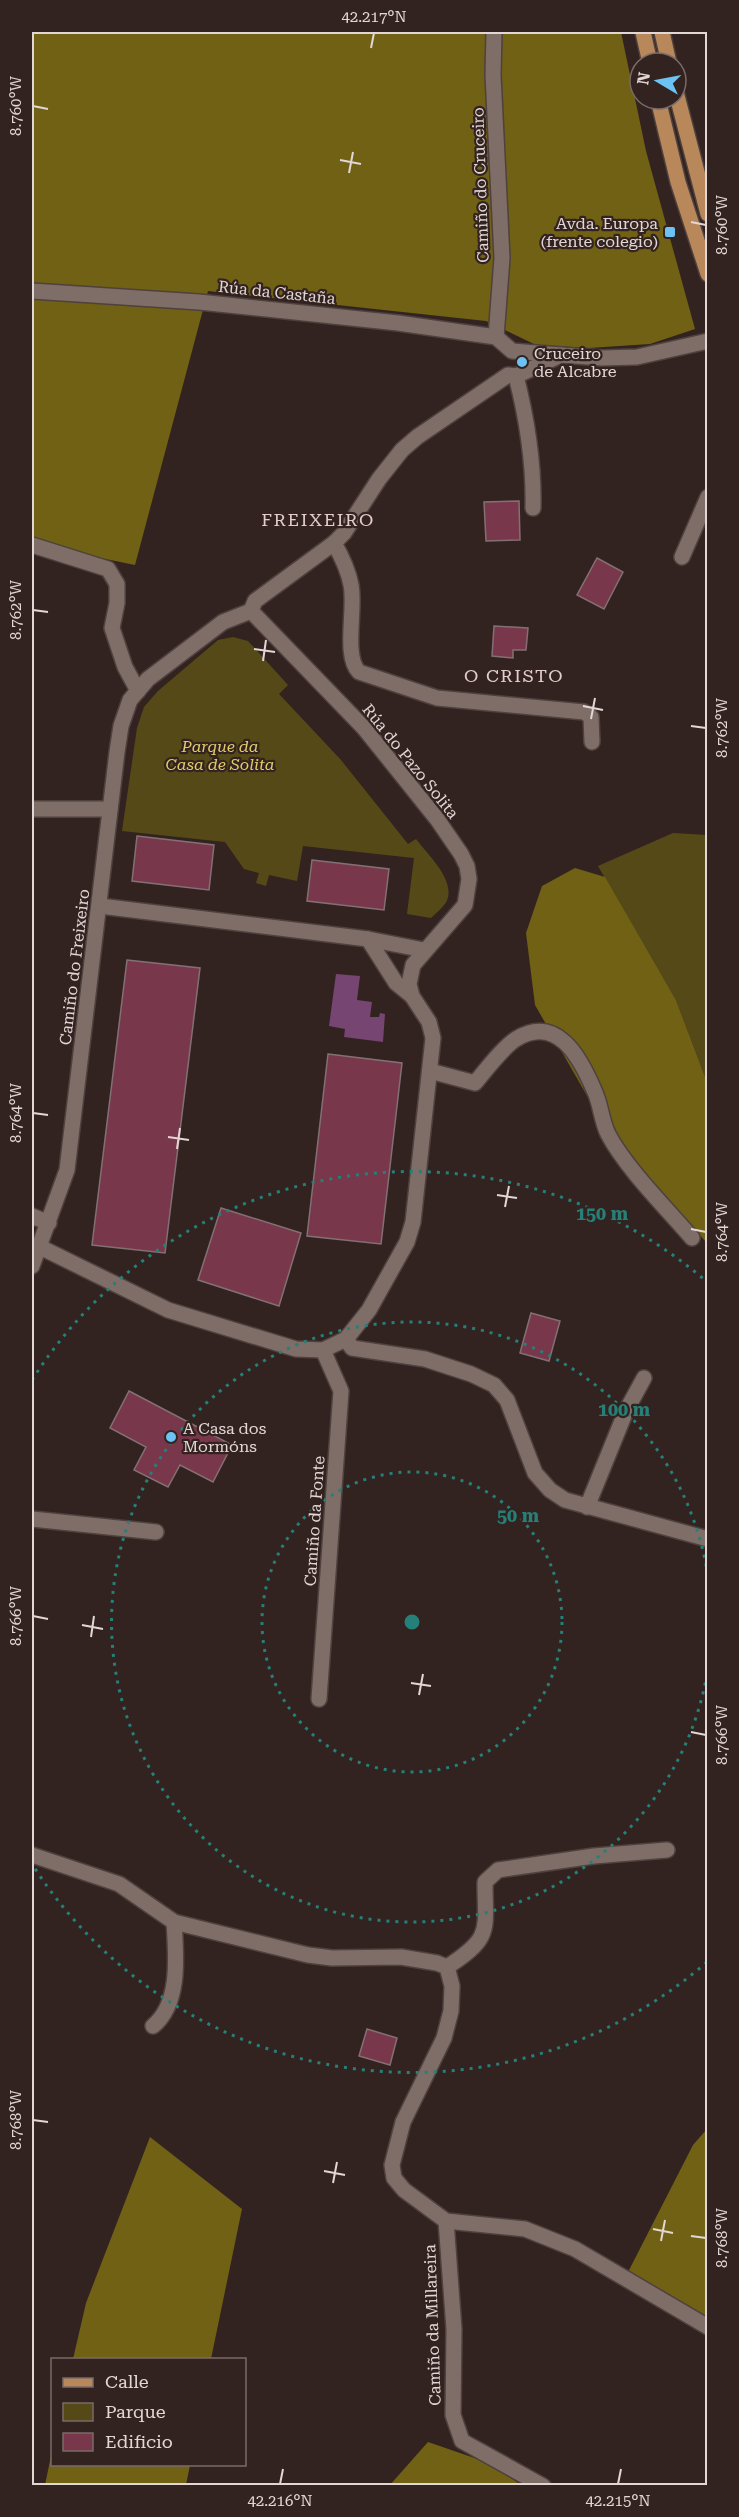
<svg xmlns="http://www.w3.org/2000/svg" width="739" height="2517" viewBox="0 0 739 2517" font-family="'Roboto Serif',serif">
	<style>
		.green { fill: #554a17 }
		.forest { fill: #706115 }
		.water { fill: #764572 }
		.building { fill: #78374b; stroke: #837074; stroke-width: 1.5 }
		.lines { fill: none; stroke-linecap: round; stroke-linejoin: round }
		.minor-casing { stroke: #4e413e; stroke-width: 18 }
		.primary-casing { stroke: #4e413e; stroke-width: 18 }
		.minor { stroke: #7f6d68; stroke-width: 15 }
		.primary { stroke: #b8875a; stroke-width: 15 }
		.ticks { fill: none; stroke: #e2d7d5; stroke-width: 2 }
		.ring { fill: none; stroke: #248078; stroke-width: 3; stroke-dasharray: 3 6 }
		.poi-dot { fill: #6cc3f3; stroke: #332320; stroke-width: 2 }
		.labels { text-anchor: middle; stroke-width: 4.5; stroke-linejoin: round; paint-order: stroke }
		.street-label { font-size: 16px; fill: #e2d7d5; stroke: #332320 }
		.poi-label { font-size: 16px; fill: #e2d7d5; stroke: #332320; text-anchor: start }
		.park-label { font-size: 16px; font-style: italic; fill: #e2cb68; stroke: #332320 }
		.neighbourhood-label { font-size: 18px; letter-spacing: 1.5px; fill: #e2cdc8; stroke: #332320 }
		.centre { fill: #248078; stroke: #332320; stroke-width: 3 }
		.ring-label { font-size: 18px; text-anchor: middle; font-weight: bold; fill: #248078; stroke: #332320; stroke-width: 4.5; stroke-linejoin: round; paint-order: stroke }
		.neatline { fill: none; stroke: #e2d7d5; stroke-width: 2 }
		.ticks-label { font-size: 15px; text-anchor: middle; fill: #e2d7d5 }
	</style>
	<rect width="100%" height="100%" fill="#332320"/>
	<!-- green -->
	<g class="green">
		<path d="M233,637L248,641L288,685L279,694L341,760L408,844L416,839C428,855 459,883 445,904C441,909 435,914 431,918L407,914L414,858L303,846L297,881L269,875L266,886L256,883L259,873L244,869L225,842L122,831L137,728L144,707L158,691L218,640Z"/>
		<path d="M673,833L707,835V1082L676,1000L598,866Z"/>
	</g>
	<!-- forest -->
	<g class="forest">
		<path d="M32,32H621L646,151L695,329L650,344L589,348L536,345L486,321L208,291L135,565L32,544Z"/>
		<path d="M575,868L605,877L676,1000L707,1082V1243L613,1141L535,1005L526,933L542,886Z"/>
		<path d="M707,2129V2325L625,2278L693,2145Z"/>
		<path d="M150,2137L242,2209L211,2359H73L86,2303Z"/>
		<path d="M428,2442L489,2463L521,2485L389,2486Z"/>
		<path d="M52,2451V2464L190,2465L186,2485H45Z"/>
	</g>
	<!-- water -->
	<path class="water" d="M336,974L360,976L357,1000L372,1002L370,1017H379L380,1013L385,1014L383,1042L344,1037L345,1029L329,1026Z"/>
	<!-- building -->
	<g class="building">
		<path d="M519,501L520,540L486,541L484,502Z"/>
		<path d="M597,558L623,572L604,609L577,595Z"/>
		<path d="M494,626L528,628L526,650H513V658L492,656Z"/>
		<path d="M137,836L214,845L209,890L132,881Z"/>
		<path d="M312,860L389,869L384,910L307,901Z"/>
		<path d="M127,960L200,968L165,1253L92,1245Z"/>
		<path d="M328,1054L402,1063L381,1244L307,1236Z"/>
		<path d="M221,1208L301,1233L279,1306L198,1280Z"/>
		<path d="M531,1313L560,1321L549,1361L520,1353Z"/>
		<path d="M129,1391L232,1445L213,1482L180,1465L168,1487L134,1470L146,1447L110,1428Z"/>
		<path d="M367,2029L397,2038L390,2065L359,2056Z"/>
	</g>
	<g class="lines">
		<defs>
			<g id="minor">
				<path d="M494,32L493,75L502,258L496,337"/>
				<path d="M32,291L199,302L398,323L496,337L512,351L561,355L602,358L637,357L708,341"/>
				<path d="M516,376C527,419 534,463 533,508"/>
				<path d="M334,543C342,557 348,569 351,585C356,608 343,656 359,672L437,698L584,712L591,717L592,742"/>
				<path d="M32,545L108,569L117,584V603L112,628L125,667L138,691"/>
				<path d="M682,557L708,497"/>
				<path d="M32,809H110"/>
				<path d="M100,906L368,939L424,950"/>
				<path d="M368,939L396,983L412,996"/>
				<path d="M430,1071L475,1083C486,1070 502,1048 516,1039C557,1014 580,1057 594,1090C601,1104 601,1120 608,1134C625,1167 667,1209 692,1238"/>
				<path d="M32,1216L49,1223"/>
				<path d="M40,1247L168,1310L296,1349L323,1350L346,1339L369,1310L407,1242L413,1222L433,1038L429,1022L412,996L409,984L413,965L465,905L469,879L467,866L461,854L437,819L364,728L251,611"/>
				<path d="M32,1266L67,1170L117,752L121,726L130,700L148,679L223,622L251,611L255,601L334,543L344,533L379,479L402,450L417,437L508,375L516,376L561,355"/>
				<path d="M346,1339L352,1348L425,1359L471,1374L494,1385L507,1400L535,1473L550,1490L565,1500L708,1539"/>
				<path d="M587,1507L626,1411L644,1378"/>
				<path d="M32,1519L156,1532"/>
				<path d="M319,1699L341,1391L323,1350"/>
				<path d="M32,1855L119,1884L174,1922L308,1955L332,1958L401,1957L437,1963L447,1967L452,1986L451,2011L444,2038L403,2122L392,2165L394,2178L404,2190L446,2221L525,2229L575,2249L708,2327"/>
				<path d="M447,1967C493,1937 485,1931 485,1882L498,1870L594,1856L667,1850"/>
				<path d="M153,2026C181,2003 176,1955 174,1922"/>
				<path d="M446,2221L454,2329L453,2415L462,2441L543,2486"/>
			</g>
			<g id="primary">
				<path d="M643,32L650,63"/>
				<path d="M662,32L669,63"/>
				<path d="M676,92L708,214"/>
				<path d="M658,99L678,182L708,274"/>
			</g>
		</defs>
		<!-- minor casing -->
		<use href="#minor" class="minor-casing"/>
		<!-- primary casing -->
		<use href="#primary" class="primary-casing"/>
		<!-- minor -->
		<use href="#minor" class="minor"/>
		<!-- primary -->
		<use href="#primary" class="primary"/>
	</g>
	<!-- ticks -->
	<path class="ticks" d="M371,48L374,33M33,106L48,109M340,160L361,164M349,173L353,152M691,222L706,225M33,610L48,612M254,649L275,652M263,661L266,640M583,706L603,710M591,719L595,698M691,726L706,728M33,1113L48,1115M168,1137L189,1140M177,1149L180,1128M497,1195L517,1198M505,1207L509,1186M691,1229L706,1232M33,1616L48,1619M82,1625L103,1629M91,1637L94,1616M411,1683L431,1686M419,1695L423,1674M691,1732L706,1735M33,2120L48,2122M324,2171L345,2175M333,2183L337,2162M653,2229L673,2233M691,2236L706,2238M661,2241L665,2220M280,2484L283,2469M618,2484L621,2469"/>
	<!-- distance rings -->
	<g class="ring">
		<circle cx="412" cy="1622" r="150"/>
		<path d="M707 1674A300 300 0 1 1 707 1570"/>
		<path d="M707 1962A450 450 0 0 1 32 1864M32 1380A450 450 0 0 1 707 1282"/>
	</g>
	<!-- markers -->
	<g class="poi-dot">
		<rect x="664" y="226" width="12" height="12" rx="3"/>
		<circle cx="522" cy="362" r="6"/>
		<circle cx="171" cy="1437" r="6"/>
	</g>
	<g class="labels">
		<!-- street labels -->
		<g class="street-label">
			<text transform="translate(480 185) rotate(-92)" y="6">Camiño do Cruceiro</text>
			<text transform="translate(277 292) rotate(6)" y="6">Rúa da Castaña</text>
			<text transform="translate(411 761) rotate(51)" y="6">Rúa do Pazo Solita</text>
			<text transform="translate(74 967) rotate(-83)" y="6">Camiño do Freixeiro</text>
			<text transform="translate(314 1521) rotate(-86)" y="6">Camiño da Fonte</text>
			<text transform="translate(432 2325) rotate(-92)" y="6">Camiño da Millareira</text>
		</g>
		<!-- poi labels -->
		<g class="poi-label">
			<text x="658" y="229" text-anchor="end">Avda. Europa<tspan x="658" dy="18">(frente colegio)</tspan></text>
			<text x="534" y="359">Cruceiro<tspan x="534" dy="18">de Alcabre</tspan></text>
			<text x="183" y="1434">A Casa dos<tspan x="183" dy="18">Mormóns</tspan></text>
		</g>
		<!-- park labels -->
		<g class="park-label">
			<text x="220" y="752">Parque da<tspan x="220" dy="18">Casa de Solita</tspan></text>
		</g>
		<!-- neighbourhood labels -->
		<g class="neighbourhood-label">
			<text x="318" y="526">FREIXEIRO</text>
			<text x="514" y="682">O CRISTO</text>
		</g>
	</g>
	<circle cx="412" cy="1622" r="9" class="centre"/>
	<g class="ring-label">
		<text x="602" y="1220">150 m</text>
		<text x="624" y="1416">100 m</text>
		<text x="518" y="1522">50 m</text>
	</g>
	<!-- border -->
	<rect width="739" height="2517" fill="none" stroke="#332320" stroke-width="66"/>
	<!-- legend -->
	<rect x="51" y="2358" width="195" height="108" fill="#332320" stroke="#796b68" stroke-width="1.5"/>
	<rect x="63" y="2378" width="30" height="9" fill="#b8875a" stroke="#796b68" stroke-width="1.5"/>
	<text x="105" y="2388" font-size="18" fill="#e2d7d5">Calle</text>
	<rect x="63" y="2403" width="30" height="18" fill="#554a17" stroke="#796b68" stroke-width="1.5"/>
	<text x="105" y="2418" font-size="18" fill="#e2d7d5">Parque</text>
	<rect x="63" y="2433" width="30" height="18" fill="#78374b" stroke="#796b68" stroke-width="1.5"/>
	<text x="105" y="2448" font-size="18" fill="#e2d7d5">Edificio</text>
	<!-- north arrow -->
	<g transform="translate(658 81) rotate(280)"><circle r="28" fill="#332320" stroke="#796b68" stroke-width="1.5"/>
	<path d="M0-4.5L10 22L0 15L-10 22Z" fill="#6cc3f3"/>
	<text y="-9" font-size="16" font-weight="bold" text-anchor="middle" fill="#e2d7d5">N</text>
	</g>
	<rect x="33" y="33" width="673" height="2451" class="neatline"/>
	<g class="ticks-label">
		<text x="374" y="22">42.217°N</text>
		<text transform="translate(16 106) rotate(-90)" y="5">8.760°W</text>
		<text transform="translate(722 225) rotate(-90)" y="5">8.760°W</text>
		<text transform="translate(16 610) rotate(-90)" y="5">8.762°W</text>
		<text transform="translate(722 728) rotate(-90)" y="5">8.762°W</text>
		<text transform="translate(16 1113) rotate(-90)" y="5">8.764°W</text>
		<text transform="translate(722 1232) rotate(-90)" y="5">8.764°W</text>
		<text transform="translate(16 1616) rotate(-90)" y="5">8.766°W</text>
		<text transform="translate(722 1735) rotate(-90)" y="5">8.766°W</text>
		<text transform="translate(16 2120) rotate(-90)" y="5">8.768°W</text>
		<text transform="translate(722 2238) rotate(-90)" y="5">8.768°W</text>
		<text x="280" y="2506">42.216°N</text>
		<text x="618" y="2506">42.215°N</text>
	</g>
</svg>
